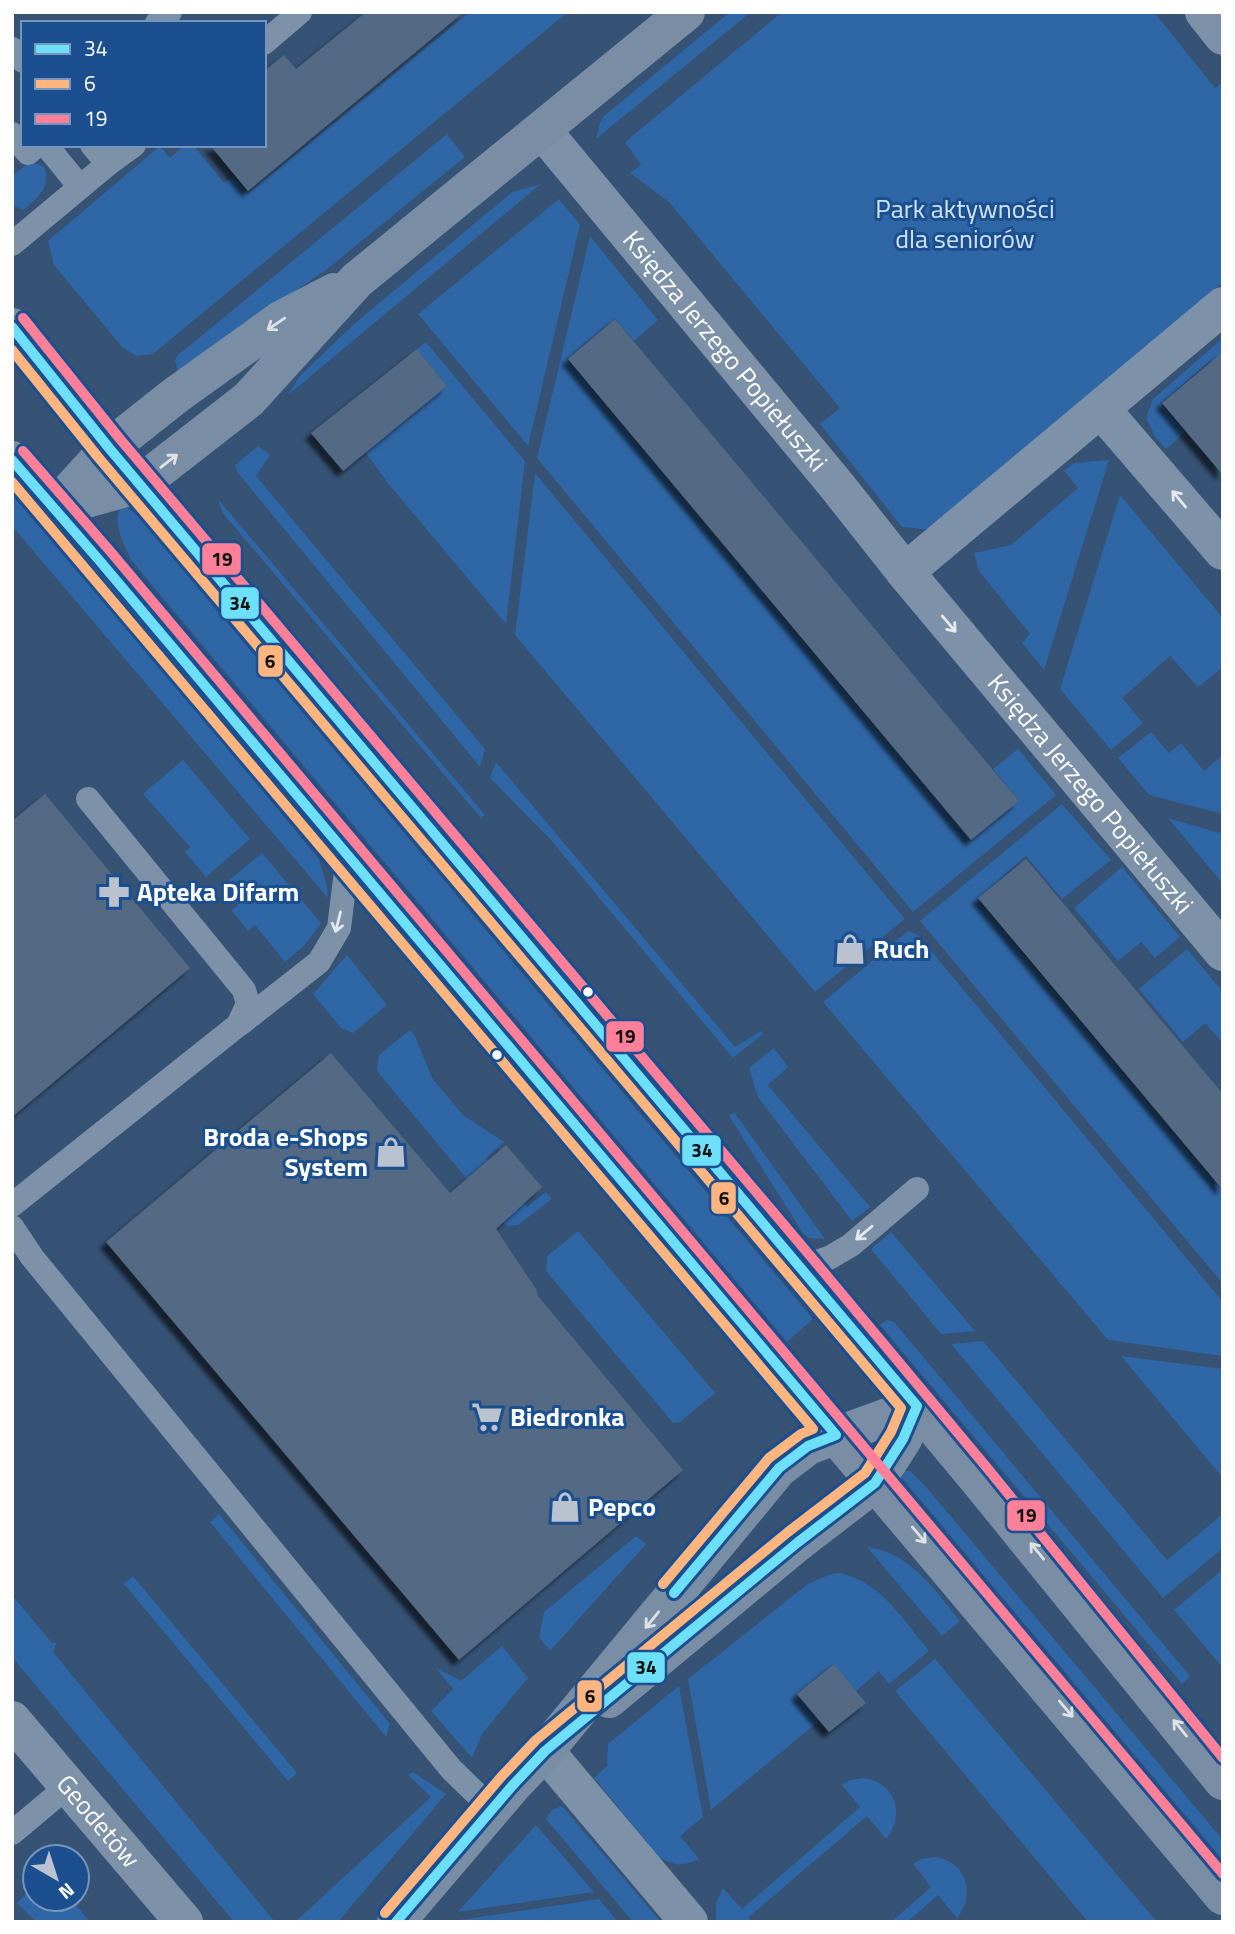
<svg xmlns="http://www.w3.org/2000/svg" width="1235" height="1934" viewBox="0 0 1235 1934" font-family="'Titillium Web',sans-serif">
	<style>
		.green { fill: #2f66a5 }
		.building { fill: #526984; filter: url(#shadow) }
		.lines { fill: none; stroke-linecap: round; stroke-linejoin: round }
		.lane { stroke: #7d92a8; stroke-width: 24 }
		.street { stroke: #7d92a8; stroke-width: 38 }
		.secondary { stroke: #798da4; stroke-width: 38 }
		.bus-1-casing { stroke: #1b4f8f; stroke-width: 16 }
		.bus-2-casing { stroke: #1b4f8f; stroke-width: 16 }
		.bus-3-casing { stroke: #1b4f8f; stroke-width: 16 }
		.bus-1 { stroke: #6ddff8; stroke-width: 10 }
		.bus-2 { stroke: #ffb580; stroke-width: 10 }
		.bus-3 { stroke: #ff8098; stroke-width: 10 }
		.oneway { stroke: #dee2e8 }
		.oneway2 { stroke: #e5e9ee }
		.bus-dot { fill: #fff; stroke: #1b4f8f; stroke-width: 2.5 }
		.labels { text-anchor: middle; stroke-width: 6; stroke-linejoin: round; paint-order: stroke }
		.park-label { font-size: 26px; fill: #cfe3fa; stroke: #1b4f8f }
		.street-label { font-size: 26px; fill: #fff; stroke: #1b4f8f }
		.poi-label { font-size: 26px; font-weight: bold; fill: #fff; stroke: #1b4f8f; text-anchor: start }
		.line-badge { stroke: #1b4f8f; stroke-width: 2.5 }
		.pale-badge-label { font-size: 19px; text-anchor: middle; font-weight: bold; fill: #111 }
	</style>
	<defs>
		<filter id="shadow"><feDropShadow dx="-6" dy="6" stdDeviation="2" flood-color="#0009"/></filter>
	</defs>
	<rect width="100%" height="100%" fill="#365274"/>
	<!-- green -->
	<g class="green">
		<path d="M470,12H568L153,354L136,356L122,347L54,265L48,241L160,146L170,158L185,145H193L224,183L233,177L248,194Z"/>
		<path d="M730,12H751L596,139L600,123L604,116Z"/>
		<path d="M782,12H1154L1215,88L1223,83V282L931,530L902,527L820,424L840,408L669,202L630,173L641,165L625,142Z"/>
		<path d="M447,134L465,157L326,270L178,372L175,360L178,355Z"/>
		<path d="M31,161L44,167C52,186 37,199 23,210L12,205V176Z"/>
		<path d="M541,184L288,395L299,377L354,324L512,192Z"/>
		<path d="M559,199L580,225L528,446L418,314Z"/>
		<path d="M590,236L658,320L634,341L615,318L567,359L971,841L1019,801L993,769L1018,749L1056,795L913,912L537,458Z"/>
		<path d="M1223,338V376L1210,361L1161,403L1185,432L1166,449L1156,438L1146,418L1153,399Z"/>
		<path d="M426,342L525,461L506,624L391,487L363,449L390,426L394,430L447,386L417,349Z"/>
		<path d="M258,446L270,455L256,476L485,749L480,767L238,473L235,465Z"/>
		<path d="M1109,460L1044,670L1022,643L1030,634L979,571L974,553L1011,545L1078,488L1064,470L1075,463Z"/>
		<path d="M535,473L905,919L815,992L515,635Z"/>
		<path d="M12,495L156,662L319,859L327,887L328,898L12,526Z"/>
		<path d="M1120,495L1223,618V667L1198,687L1170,656L1122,698L1143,723L1111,750L1060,689Z"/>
		<path d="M218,499L485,815L481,818L222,512Z"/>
		<path d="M126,507L135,513L813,1319L787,1342L132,561C124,548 114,525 119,510Z"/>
		<path d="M1151,732L1169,753L1181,743L1204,771L1223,755V814L1149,795L1118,758Z"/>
		<path d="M183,760L250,839L206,877L185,852L190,847L143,794Z"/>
		<path d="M496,762L735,1047L761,1031L763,1034L733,1058L550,839L490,778Z"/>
		<path d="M1062,804L1111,860L1062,899L1026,856L977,899L1223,1192V1284L920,921Z"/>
		<path d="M1168,818L1223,834V884Z"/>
		<path d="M262,853L321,923L305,945L285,962L255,925L248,931L231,910L238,905L223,885Z"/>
		<path d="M1122,867L1180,937L1155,958L1141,942L1118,961L1074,908Z"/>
		<path d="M908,931L918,935L1223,1302V1356L1108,1340L823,1002Z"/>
		<path d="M1187,949L1223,992V1037L1220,1040L1205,1023L1183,1042L1139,989Z"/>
		<path d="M347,955L387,1005L353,1033L341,1028L313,994Z"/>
		<path d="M410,1030L415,1036L432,1078L463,1115L504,1142L486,1158L527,1207L546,1192L552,1199L518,1225L507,1226L501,1220L380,1075L377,1070L379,1055Z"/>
		<path d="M774,1048L788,1067L768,1085L870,1207L852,1221L758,1097L749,1068Z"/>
		<path d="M734,1112L825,1239L809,1238L803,1233L729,1116Z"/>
		<path d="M578,1231L715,1393L680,1422L673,1423L546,1271L547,1256Z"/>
		<path d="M891,1232L975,1331L941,1334L871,1249Z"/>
		<path d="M887,1320L894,1322L1190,1676L1182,1684L880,1325Z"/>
		<path d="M983,1341L1167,1560L1223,1514V1548L1163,1598L951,1344Z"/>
		<path d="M1121,1356L1223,1369V1478Z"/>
		<path d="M905,1471H910L927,1488L1223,1840V1860L902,1478Z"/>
		<path d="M219,1514L390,1724L386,1737L210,1522Z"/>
		<path d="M636,1536L646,1544L550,1651L539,1637L544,1612Z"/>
		<path d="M867,1547C911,1553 934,1589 960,1621L942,1636Z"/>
		<path d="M1223,1569V1668L1174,1610Z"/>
		<path d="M839,1573C881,1581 903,1620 929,1651L889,1684L879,1671L856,1691L833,1664L797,1694L819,1721L711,1810L688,1679L809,1583L831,1574Z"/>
		<path d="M133,1576L297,1773L288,1781L124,1584Z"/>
		<path d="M12,1595L52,1643L57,1642L53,1652L275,1922H234L12,1657Z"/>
		<path d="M502,1646L528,1678L482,1734L472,1758L431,1711L453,1689L436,1668L461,1681Z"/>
		<path d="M935,1659L1157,1922H1088L895,1691Z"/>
		<path d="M679,1686L703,1817L680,1836L699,1859C682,1867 674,1866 659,1857L594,1778L607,1766L608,1744Z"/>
		<path d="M413,1772L446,1794L338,1922H295L431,1797L408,1775Z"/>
		<path d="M864,1778C896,1783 906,1815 886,1839L867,1816L749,1917L752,1922H716V1903L723,1888L742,1909L860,1807L842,1785L850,1780Z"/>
		<path d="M562,1806L661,1922H633L546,1819L552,1810Z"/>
		<path d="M536,1825L594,1892L458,1912Z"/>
		<path d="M935,1857C967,1861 976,1895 957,1918L938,1895L907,1922H891L931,1887L913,1864L921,1859Z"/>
		<path d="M35,1885V1899H71L90,1922H36L17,1903Z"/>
		<path d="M599,1899L618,1922H452L453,1921Z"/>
	</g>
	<!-- building -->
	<g class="building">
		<path d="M366,12H464L248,191L210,145H264V71L284,55L296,69Z"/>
		<path d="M615,319L1019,801L971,840L568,359Z"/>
		<path d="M417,349L447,386L343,471L311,433Z"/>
		<path d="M1223,352V475L1162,403Z"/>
		<path d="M45,794L190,968L12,1117V821Z"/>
		<path d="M1026,859L1223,1094V1190L978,898Z"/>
		<path d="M331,1053L450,1193L506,1145L542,1187L496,1229L536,1289L538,1296L683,1470L459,1660L106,1242Z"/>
		<path d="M834,1664L866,1703L829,1732L797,1694Z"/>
	</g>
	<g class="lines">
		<!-- lane -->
		<g class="lane">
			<path d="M157,23L170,12"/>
			<path d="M264,43L300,12"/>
			<path d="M12,49L23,61"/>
			<path d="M12,134L28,153L37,145"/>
			<path d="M46,145L80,187"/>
			<path d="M92,145L108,164"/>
			<path d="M12,244L108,164L134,145"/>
			<path d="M240,1024L319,962L339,928L348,855"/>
			<path d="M12,1205L238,1025L248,1004L244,990L88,799"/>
			<path d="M12,1227L32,1257L451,1769L492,1809"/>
			<path d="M801,1267L829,1258L851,1245L917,1189"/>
			<path d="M12,1833L68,1786"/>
		</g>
		<!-- street -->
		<g class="street">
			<path d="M1204,12L1223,36"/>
			<path id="s1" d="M542,130L837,486L905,572L1223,952"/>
			<path d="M1101,409L1223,551"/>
			<path d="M905,572L1223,306"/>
			<path id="s2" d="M12,1720L184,1922"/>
			<path d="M545,1751L689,1922"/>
		</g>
		<!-- secondary -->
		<g class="secondary">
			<path d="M12,327L109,448L801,1267L977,1478L1223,1781"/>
			<path d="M12,460L99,560L1223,1896"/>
			<path d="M54,508L140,484L249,399L357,280L686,12"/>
			<path d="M54,508L109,448L176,395L282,319L334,292"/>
			<path d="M609,1699L797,1543L875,1483L903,1439L917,1406"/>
			<path d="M396,1922L512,1786L545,1751L779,1468L808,1446L917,1406"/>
		</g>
		<defs>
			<g id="bus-1">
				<path d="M12,327L109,448L917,1406L903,1439L875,1483L797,1543L545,1751L512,1786L396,1922"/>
				<path d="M12,460L99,560L836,1435L808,1446L779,1468L674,1593"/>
			</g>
			<g id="bus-2">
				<path d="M12,350L98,457L901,1408L891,1432L865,1473L788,1532L536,1740L501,1777L385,1913"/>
				<path d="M12,482L813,1429L801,1434L769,1458L663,1584"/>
			</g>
			<g id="bus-3">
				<path d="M23,318L120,439L812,1258L988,1469L1223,1758"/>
				<path d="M23,451L110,551L1223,1874"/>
			</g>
		</defs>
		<!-- bus-1 casing -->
		<use href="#bus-1" class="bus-1-casing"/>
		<!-- bus-2 casing -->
		<use href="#bus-2" class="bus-2-casing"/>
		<!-- bus-3 casing -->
		<use href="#bus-3" class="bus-3-casing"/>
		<!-- bus-1 -->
		<use href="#bus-1" class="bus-1"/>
		<!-- bus-2 -->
		<use href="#bus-2" class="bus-2"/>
		<!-- bus-3 -->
		<use href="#bus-3" class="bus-3"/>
	</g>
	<!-- one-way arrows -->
	<defs><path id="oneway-shaft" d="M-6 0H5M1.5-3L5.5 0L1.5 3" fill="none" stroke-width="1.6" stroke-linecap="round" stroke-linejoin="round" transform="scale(1.75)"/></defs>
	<g class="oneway">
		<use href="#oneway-shaft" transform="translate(276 324) rotate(146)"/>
		<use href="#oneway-shaft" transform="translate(169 461) rotate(-38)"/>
		<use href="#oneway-shaft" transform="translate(919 1535) rotate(50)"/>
		<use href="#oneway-shaft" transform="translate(1037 1551) rotate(-129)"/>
		<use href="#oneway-shaft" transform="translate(652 1620) rotate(129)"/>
		<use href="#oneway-shaft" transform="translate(1066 1709) rotate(50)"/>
		<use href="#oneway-shaft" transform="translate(1180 1728) rotate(-129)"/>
	</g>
	<g class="oneway2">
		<use href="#oneway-shaft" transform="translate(1179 499) rotate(-130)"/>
		<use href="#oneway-shaft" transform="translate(949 624) rotate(50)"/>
		<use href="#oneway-shaft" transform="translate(338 922) rotate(104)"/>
		<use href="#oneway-shaft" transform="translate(864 1233) rotate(140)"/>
	</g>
	<!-- icons -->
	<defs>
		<symbol id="pharmacy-bare" viewBox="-9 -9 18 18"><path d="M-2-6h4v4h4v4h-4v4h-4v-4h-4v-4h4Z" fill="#b9c2ce" stroke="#1b4f8f" stroke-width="2.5" paint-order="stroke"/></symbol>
		<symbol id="shop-bare" viewBox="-9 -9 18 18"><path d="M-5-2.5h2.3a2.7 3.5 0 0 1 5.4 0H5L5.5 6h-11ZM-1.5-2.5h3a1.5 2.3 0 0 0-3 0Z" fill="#b9c2ce" stroke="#1b4f8f" stroke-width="2.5" paint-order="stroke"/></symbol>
		<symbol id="supermarket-bare" viewBox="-9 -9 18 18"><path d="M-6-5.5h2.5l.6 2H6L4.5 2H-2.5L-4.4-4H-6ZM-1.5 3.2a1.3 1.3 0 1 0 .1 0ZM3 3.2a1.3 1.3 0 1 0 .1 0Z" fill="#b9c2ce" stroke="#1b4f8f" stroke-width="2.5" paint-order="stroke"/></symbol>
	</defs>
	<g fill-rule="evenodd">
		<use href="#pharmacy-bare" x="92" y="870" width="44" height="44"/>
		<use href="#shop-bare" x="828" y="927" width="44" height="44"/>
		<use href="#shop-bare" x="369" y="1130" width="44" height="44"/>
		<use href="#supermarket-bare" x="465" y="1395" width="44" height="44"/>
		<use href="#shop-bare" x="543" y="1485" width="44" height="44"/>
	</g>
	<!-- markers -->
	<g class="bus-dot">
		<circle cx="588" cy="992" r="6"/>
		<circle cx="497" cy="1055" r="6"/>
	</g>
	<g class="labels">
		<!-- park labels -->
		<g class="park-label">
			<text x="965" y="218">Park aktywności<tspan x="965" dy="30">dla seniorów</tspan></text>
		</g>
		<!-- street labels -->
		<g class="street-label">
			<text dy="9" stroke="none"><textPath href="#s1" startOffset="287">Księdza Jerzego Popiełuszki</textPath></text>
			<text dy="9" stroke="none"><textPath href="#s1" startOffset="861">Księdza Jerzego Popiełuszki</textPath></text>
			<text dy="9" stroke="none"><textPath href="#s2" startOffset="133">Geodetów</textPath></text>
		</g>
		<!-- poi labels -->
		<g class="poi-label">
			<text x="137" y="901">Apteka Difarm</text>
			<text x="873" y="958">Ruch</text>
			<text x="368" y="1146" text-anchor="end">Broda e-Shops<tspan x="368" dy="30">System</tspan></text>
			<text x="510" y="1426">Biedronka</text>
			<text x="588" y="1516">Pepco</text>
		</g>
	</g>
	<g class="line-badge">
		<rect x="201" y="542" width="41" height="34" rx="7" fill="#ff8098"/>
		<rect x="220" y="586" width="40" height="34" rx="7" fill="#6ddff8"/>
		<rect x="257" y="644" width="27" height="34" rx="7" fill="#ffb580"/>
		<rect x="605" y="1020" width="40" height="33" rx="7" fill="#ff8098"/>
		<rect x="681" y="1134" width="41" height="33" rx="7" fill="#6ddff8"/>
		<rect x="710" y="1181" width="27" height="34" rx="7" fill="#ffb580"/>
		<rect x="1006" y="1499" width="40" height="33" rx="7" fill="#ff8098"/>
		<rect x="626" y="1651" width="40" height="33" rx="7" fill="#6ddff8"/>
		<rect x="576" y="1679" width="27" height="34" rx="7" fill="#ffb580"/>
	</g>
	<g class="pale-badge-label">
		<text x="222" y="566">19</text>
		<text x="240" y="610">34</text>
		<text x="270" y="668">6</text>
		<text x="625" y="1043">19</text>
		<text x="702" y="1157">34</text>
		<text x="724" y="1205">6</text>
		<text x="1026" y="1522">19</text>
		<text x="646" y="1674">34</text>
		<text x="590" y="1703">6</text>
	</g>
	<!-- border -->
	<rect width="1235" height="1934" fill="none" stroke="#ffffff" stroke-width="28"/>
	<!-- legend -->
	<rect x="21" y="21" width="245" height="126" fill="#1b4f8f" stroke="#7695bc" stroke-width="2"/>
	<rect x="35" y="44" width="35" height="10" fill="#6ddff8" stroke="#7695bc" stroke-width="2"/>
	<text x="84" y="56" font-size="21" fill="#ffffff">34</text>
	<rect x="35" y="79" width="35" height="10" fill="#ffb580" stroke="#7695bc" stroke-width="2"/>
	<text x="84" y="91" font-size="21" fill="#ffffff">6</text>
	<rect x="35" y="114" width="35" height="10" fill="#ff8098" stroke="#7695bc" stroke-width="2"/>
	<text x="84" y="126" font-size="21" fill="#ffffff">19</text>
	<!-- north arrow -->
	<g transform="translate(56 1878) rotate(141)"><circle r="33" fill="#1b4f8f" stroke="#7695bc" stroke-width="2"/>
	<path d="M0-5L12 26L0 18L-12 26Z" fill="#b9c2ce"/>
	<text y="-10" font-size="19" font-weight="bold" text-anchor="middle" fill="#ffffff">N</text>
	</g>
</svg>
